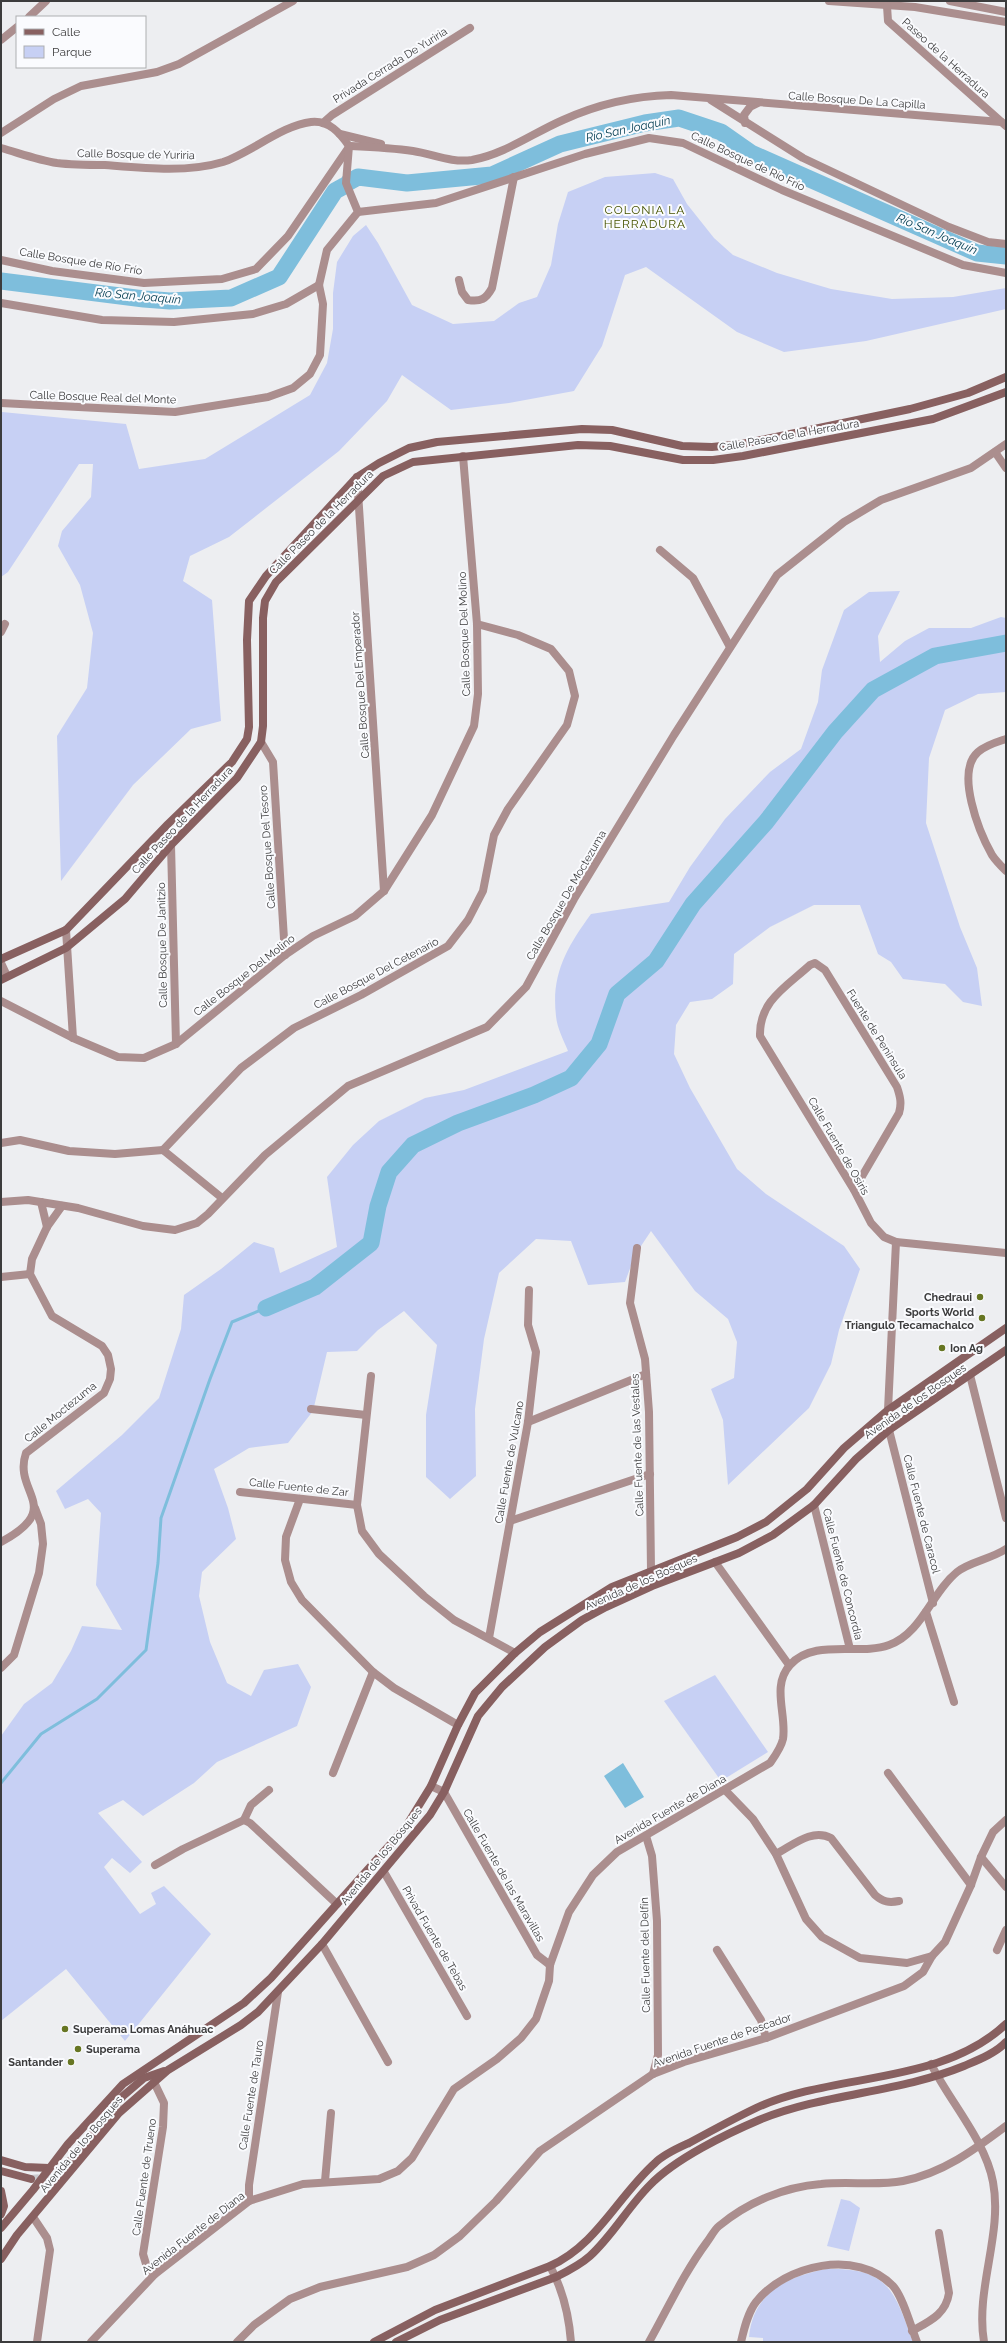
<svg xmlns="http://www.w3.org/2000/svg" width="1007" height="2343" viewBox="0 0 1007 2343" font-family="Raleway,sans-serif">
	<style>
		.green { fill: #c7d0f4 }
		.water { fill: #7ebedc }
		.lines { fill: none; stroke-linecap: round; stroke-linejoin: round }
		.stream { stroke: #7ebedc; stroke-width: 3 }
		.river { stroke: #7ebedc; stroke-width: 17 }
		.secondary-tunnel { stroke: #cacacd; stroke-width: 8; stroke-dasharray: 8 4; stroke-linecap: butt }
		.street { stroke: #ab8e8e; stroke-width: 8 }
		.secondary { stroke: #886060; stroke-width: 8 }
		.poi-dot { fill: #677623; stroke: #fafbfe; stroke-width: 1.5 }
		.labels { text-anchor: middle; stroke-width: 4; stroke-linejoin: round; paint-order: stroke }
		.street-label { font-size: 11px; fill: #3c3c3d; stroke: #fafbfe }
		.poi-label { font-size: 11px; font-weight: bold; fill: #3c3c3d; stroke: #fafbfe; text-anchor: end }
		.water-label { font-size: 12px; font-style: italic; fill: #084155; stroke: #fafbfe }
		.neighbourhood-label { font-size: 12px; letter-spacing: 1px; fill: #475400; stroke: #fafbfe }
	</style>
	<rect width="100%" height="100%" fill="#edeef1"/>
	<!-- green -->
	<g class="green">
		<path d="M655,173L673,179L687,204L714,238L733,255L777,273L831,289L892,299L953,297L1006,288V309L866,341L784,352L737,332L646,267L625,275L602,346L574,391L509,403L451,410L402,375L387,401L339,451L229,537L190,556L183,581L212,600L221,721L191,729L133,785L61,881L57,736L87,688L93,633L80,585L58,546L62,531L91,497L93,464H79L8,572L1,577L2,412L126,424L139,469L205,459L310,395L327,363L333,329V293L337,262L353,236L366,225L378,243L412,305L453,324L494,321L519,303L537,297L551,265L558,224L568,192L605,177Z"/>
		<path d="M900,591L878,636L880,662L905,641L929,628H971L1001,617L1006,618V692L978,694L945,710L929,758L926,823L960,927L977,968L982,1006L963,1002L945,984L903,979L891,962L878,954L860,905H814L770,927L734,954L733,984L712,999L690,1002L676,1025L674,1054L690,1088L737,1169L766,1194L844,1246L860,1269L839,1330L831,1364L809,1408L728,1485L723,1420L711,1389L734,1378L737,1342L728,1319L695,1291L651,1231L635,1255L625,1282L588,1285L571,1241L536,1239L499,1273L484,1339L475,1409L476,1476L450,1499L426,1477V1415L437,1345L404,1311L378,1330L357,1351L327,1352L313,1411L288,1443L249,1448L214,1469L228,1508L236,1539L202,1572L199,1596L210,1642L227,1683L251,1696L264,1670L298,1664L311,1687L297,1726L217,1762L194,1783L143,1816L123,1800L98,1813L142,1862L130,1873L112,1858L104,1867L140,1914L156,1904L151,1893L164,1886L211,1934L125,2041L66,1969L1,2021V1736L24,1704L52,1683L71,1651L82,1626L122,1630L96,1585L101,1513L88,1499L65,1509L56,1491L122,1435L159,1398L181,1329L184,1295L221,1269L254,1242L274,1248L280,1273L337,1247L327,1177L353,1145L379,1121L425,1098L464,1090L568,1051C564,1041 557,1028 556,1016C551,974 567,947 591,914L669,902L690,867L725,819L770,772L801,749L818,702L822,670L844,610L869,592Z"/>
		<path d="M715,1675L768,1752L721,1781L664,1701Z"/>
		<path d="M841,2199L850,2201L860,2208L849,2251L827,2246Z"/>
		<path d="M826,2269C888,2267 894,2290 913,2342H763V2338L749,2337C753,2293 786,2277 826,2269Z"/>
	</g>
	<!-- water -->
	<path class="water" d="M623,1763L644,1797L625,1808L604,1776Z"/>
	<g class="lines">
		<!-- stream -->
		<path class="stream" d="M1,1783L41,1734L97,1699L146,1650L158,1563L161,1518L210,1379L232,1322L266,1308"/>
		<!-- river -->
		<g class="river">
			<path d="M349,182L358,177L407,183L492,175L560,144L645,123L679,118L721,132L751,153L977,253L1006,256"/>
			<path d="M1,281L144,299L170,301L231,298L279,277L335,191L344,186"/>
			<path d="M266,1308L315,1287L371,1243L378,1206L389,1172L413,1145L458,1123L534,1095L571,1078L599,1044L617,994L656,961L693,904L766,822L835,732L873,690L935,656L1006,643"/>
		</g>
		<!-- secondary-tunnel -->
		<path class="secondary-tunnel" d="M31,2179L53,2177L65,2167"/>
		<!-- street -->
		<g class="street">
			<path d="M829,1L915,7L1006,22"/>
			<path d="M950,1L1006,12"/>
			<path d="M887,6L888,21L1006,126"/>
			<path d="M29,17L46,1"/>
			<path d="M1,40L17,27"/>
			<path d="M711,100L803,158L949,227L988,242L1006,244"/>
			<path d="M323,123L332,115L470,28"/>
			<path d="M745,123L744,115L750,107L758,103"/>
			<path d="M1,133L54,99L81,86L157,72L179,64L293,1"/>
			<path d="M340,134L381,144"/>
			<path d="M349,146C370,147 392,148 413,151C433,154 451,163 472,160C505,154 533,133 563,120C598,104 633,96 671,95L1001,122"/>
			<path d="M1,148C19,153 38,160 57,163C73,165 89,165 105,165C142,168 187,173 223,162C250,153 283,125 311,122C329,120 340,133 349,146"/>
			<path d="M358,212L436,203L585,154L649,138L683,143L782,190L963,265L1006,273"/>
			<path d="M1,260L52,271L144,283L222,279L256,269L288,236L349,147"/>
			<path d="M459,280L462,292L468,300C481,302 486,299 492,288L514,177"/>
			<path d="M1,303L102,320L174,322L253,314L286,304L319,285"/>
			<path d="M1,403L175,412L268,397L293,388L310,374L320,355L323,304L319,285L327,250L358,212L346,183L349,146"/>
			<path d="M995,452L1006,468"/>
			<path d="M357,477L384,891"/>
			<path d="M660,550L693,578L730,647"/>
			<path d="M1,632L5,624"/>
			<path d="M1006,739C997,742 986,745 978,752C955,772 979,832 992,855C996,861 1001,866 1006,871"/>
			<path d="M261,742L273,762L285,955"/>
			<path d="M171,845L176,1044"/>
			<path d="M66,930L73,1038"/>
			<path d="M1,963L7,976"/>
			<path d="M1,1001L73,1038L118,1057L144,1058L176,1044L285,955L313,936L355,916L384,891L432,815L474,726L478,694L477,624L463,456"/>
			<path d="M1,1143L20,1140L69,1151L115,1154L163,1150"/>
			<path d="M163,1150L241,1068L294,1028L361,995L448,946L468,920L483,891L494,835L508,809L567,725L575,696L569,671L551,649L518,635L477,624"/>
			<path d="M163,1150L222,1198"/>
			<path d="M854,1190L899,1113C902,1103 900,1096 897,1087L825,970L815,963L810,965C786,987 759,1001 760,1036L854,1190L871,1223L884,1237L896,1242L1006,1253"/>
			<path d="M1,1202L28,1200L78,1208L143,1226L175,1230L197,1223L208,1214L265,1155L348,1086L487,1027L526,987L574,899L674,735L777,575L844,522L881,500L971,468L1006,444"/>
			<path d="M41,1202L47,1227"/>
			<path d="M637,1248L630,1303L645,1359L649,1412L651,1570"/>
			<path d="M1,1277L30,1274"/>
			<path d="M970,1375L1006,1518"/>
			<path d="M371,1376L357,1505L362,1531L379,1554L424,1596L454,1620L515,1653"/>
			<path d="M311,1409L366,1415"/>
			<path d="M888,1410L896,1242"/>
			<path d="M528,1422L646,1374"/>
			<path d="M889,1430L933,1603"/>
			<path d="M240,1492L357,1505"/>
			<path d="M300,1499L286,1537L285,1560L291,1582L302,1600L373,1672L394,1688L458,1725"/>
			<path d="M814,1505L850,1649"/>
			<path d="M510,1521L650,1474"/>
			<path d="M1,1542C66,1507 12,1493 26,1453L104,1393L110,1379L111,1369L108,1355L102,1346L52,1316L30,1274L32,1259L47,1227L62,1206"/>
			<path d="M715,1562L789,1665"/>
			<path d="M926,1612L954,1702"/>
			<path d="M489,1638L528,1422L536,1352L528,1325L529,1290"/>
			<path d="M1,1668L14,1655L39,1573L43,1544L41,1524L35,1508"/>
			<path d="M333,1773L373,1672"/>
			<path d="M888,1773L971,1885"/>
			<path d="M431,1786L444,1792L537,1955L550,1965"/>
			<path d="M725,1790L753,1819L776,1854L806,1919L822,1937L860,1958L907,1963L932,1956"/>
			<path d="M244,1820L251,1805L269,1790"/>
			<path d="M646,1836L652,1856L657,1921L658,2055L653,2074"/>
			<path d="M776,1854C793,1845 812,1828 831,1838L875,1895C883,1902 889,1903 899,1901"/>
			<path d="M981,1857L1006,1887"/>
			<path d="M155,1865L183,1849L244,1820L250,1823L337,1904"/>
			<path d="M384,1872L467,2016"/>
			<path d="M322,1944L388,2062"/>
			<path d="M717,1950L761,2020L766,2038"/>
			<path d="M997,1950L1006,1930"/>
			<path d="M931,2064C950,2102 985,2140 993,2182C1003,2234 975,2289 984,2342"/>
			<path d="M154,2082L164,2103L163,2127L143,2254L146,2264L155,2274"/>
			<path d="M325,2181L331,2113"/>
			<path d="M249,2201V2185L278,1992"/>
			<path d="M33,2217L47,2238L50,2250L37,2342"/>
			<path d="M550,2266C563,2290 569,2316 571,2342"/>
			<path d="M912,2331C930,2321 946,2314 949,2293L939,2233"/>
			<path d="M91,2342L155,2274L249,2201L303,2184L379,2179L398,2171L412,2158L454,2089L497,2059L521,2038L536,2019L549,1981L550,1965L569,1912L593,1875L617,1852L770,1763C775,1756 781,1748 783,1739C787,1715 771,1686 790,1665C814,1638 859,1656 889,1645C922,1633 932,1592 957,1572C969,1562 991,1559 1006,1549"/>
			<path d="M237,2342L254,2325L290,2299L320,2287L407,2267L434,2255L460,2236L496,2201L540,2151L653,2074L684,2062L766,2038L904,1986L923,1972L932,1956L945,1942L971,1885L981,1857L993,1832L1006,1820"/>
			<path d="M649,2342C668,2308 684,2273 707,2242C711,2237 714,2230 719,2226C748,2202 784,2187 821,2184C849,2181 876,2186 903,2181C943,2173 974,2150 1006,2126"/>
			<path d="M741,2342C744,2329 748,2312 756,2302C785,2265 857,2248 893,2286C903,2297 911,2327 917,2342"/>
		</g>
		<!-- secondary -->
		<g class="secondary">
			<path d="M1,959L66,930L168,824L232,762L247,739L249,727L247,640L249,601L266,576L357,477L379,463L409,448L437,442L582,429L612,430L682,446L712,447L742,444L910,409L968,393L1006,377"/>
			<path d="M1,980L66,948L125,899L171,845L237,778L261,742L263,726V618L265,601L276,582L383,476L413,462L578,445L610,446L683,460H713L743,456L933,419L1006,392"/>
			<path d="M1,2160L25,2167L49,2168"/>
			<path d="M65,2167L123,2096L144,2078L164,2071"/>
			<path d="M1,2171L31,2179"/>
			<path d="M1,2191L4,2206L1,2214"/>
			<path d="M1,2228L33,2190L68,2144L123,2084L244,2003L271,1978L337,1904L405,1828L431,1786L458,1725L475,1693L515,1653L540,1632L612,1587L737,1537L766,1522L807,1489L844,1448L888,1410L1006,1328"/>
			<path d="M1,2259L17,2235L119,2113L168,2070L241,2025L258,2012L322,1944L430,1815L444,1792L478,1716L502,1687L545,1647L582,1620L606,1607L652,1586L739,1553L773,1535L814,1505L856,1459L889,1430L1006,1350"/>
			<path d="M374,2342L435,2310L550,2266C597,2245 618,2196 655,2163C664,2154 678,2148 689,2143C711,2131 733,2119 756,2108C834,2072 940,2086 1006,2024"/>
			<path d="M396,2342L440,2320L556,2277C568,2271 580,2265 590,2256C613,2235 628,2207 650,2185C675,2159 726,2134 759,2120C825,2093 898,2093 964,2066C978,2060 996,2053 1006,2042"/>
		</g>
	</g>
	<!-- markers -->
	<g class="poi-dot">
		<circle cx="980" cy="1297" r="4"/>
		<circle cx="982" cy="1318" r="4"/>
		<circle cx="942" cy="1348" r="4"/>
		<circle cx="65" cy="2029" r="4"/>
		<circle cx="78" cy="2049" r="4"/>
		<circle cx="71" cy="2062" r="4"/>
	</g>
	<g class="labels">
		<!-- street labels -->
		<g class="street-label">
			<text transform="translate(946 58) rotate(42)" y="4">Paseo de la Herradura</text>
			<text transform="translate(390 65) rotate(-32)" y="4">Privada Cerrada De Yuriria</text>
			<text transform="translate(857 100) rotate(4)" y="4">Calle Bosque De La Capilla</text>
			<text transform="translate(136 154) rotate(1)" y="4">Calle Bosque de Yuriria</text>
			<text transform="translate(748 161) rotate(25)" y="4">Calle Bosque de Río Frío</text>
			<text transform="translate(81 261) rotate(9)" y="4">Calle Bosque de Río Frío</text>
			<text transform="translate(103 397) rotate(2)" y="4">Calle Bosque Real del Monte</text>
			<text transform="translate(789 435) rotate(-10)" y="4">Calle Paseo de la Herradura</text>
			<text transform="translate(321 522) rotate(-45)" y="4">Calle Paseo de la Herradura</text>
			<text transform="translate(464 634) rotate(-92)" y="4">Calle Bosque Del Molino</text>
			<text transform="translate(360 685) rotate(-94)" y="4">Calle Bosque Del Emperador</text>
			<text transform="translate(182 820) rotate(-47)" y="4">Calle Paseo de la Herradura</text>
			<text transform="translate(267 847) rotate(-94)" y="4">Calle Bosque Del Tesoro</text>
			<text transform="translate(566 895) rotate(-60)" y="4">Calle Bosque De Moctezuma</text>
			<text transform="translate(162 945) rotate(-91)" y="4">Calle Bosque De Janitzio</text>
			<text transform="translate(376 973) rotate(-28)" y="4">Calle Bosque Del Cetenario</text>
			<text transform="translate(244 975) rotate(-38)" y="4">Calle Bosque Del Molino</text>
			<text transform="translate(877 1034) rotate(58)" y="4">Fuente de Peninsula</text>
			<text transform="translate(839 1146) rotate(60)" y="4">Calle Fuente de Osiris</text>
			<text transform="translate(915 1401) rotate(-35)" y="4">Avenida de los Bosques</text>
			<text transform="translate(60 1412) rotate(-39)" y="4">Calle Moctezuma</text>
			<text transform="translate(637 1445) rotate(-92)" y="4">Calle Fuente de las Vestales</text>
			<text transform="translate(509 1462) rotate(-80)" y="4">Calle Fuente de Vulcano</text>
			<text transform="translate(299 1487) rotate(6)" y="4">Calle Fuente de Zar</text>
			<text transform="translate(922 1514) rotate(76)" y="4">Calle Fuente de Caracol</text>
			<text transform="translate(843 1574) rotate(76)" y="4">Calle Fuente de Concordia</text>
			<text transform="translate(641 1582) rotate(-24)" y="4">Avenida de los Bosques</text>
			<text transform="translate(670 1809) rotate(-30)" y="4">Avenida Fuente de Diana</text>
			<text transform="translate(381 1856) rotate(-51)" y="4">Avenida de los Bosques</text>
			<text transform="translate(504 1875) rotate(60)" y="4">Calle Fuente de las Maravillas</text>
			<text transform="translate(435 1938) rotate(60)" y="4">Privad Fuente de Tebas</text>
			<text transform="translate(645 1955) rotate(-91)" y="4">Calle Fuente del Delfín</text>
			<text transform="translate(722 2040) rotate(-19)" y="4">Avenida Fuente de Pescador</text>
			<text transform="translate(251 2095) rotate(-81)" y="4">Calle Fuente de Tauro</text>
			<text transform="translate(81 2144) rotate(-50)" y="4">Avenida de los Bosques</text>
			<text transform="translate(144 2177) rotate(-82)" y="4">Calle Fuente de Trueno</text>
			<text transform="translate(193 2233) rotate(-38)" y="4">Avenida Fuente de Diana</text>
		</g>
		<!-- poi labels -->
		<g class="poi-label">
			<text x="972" y="1301">Chedraui</text>
			<text x="974" y="1316">Sports World<tspan x="974" dy="13">Triangulo Tecamachalco</tspan></text>
			<text x="950" y="1352" text-anchor="start">Ion Ag</text>
			<text x="73" y="2033" text-anchor="start">Superama Lomas Anáhuac</text>
			<text x="86" y="2053" text-anchor="start">Superama</text>
			<text x="63" y="2066">Santander</text>
		</g>
		<!-- water labels -->
		<g class="water-label">
			<text transform="translate(628 129) rotate(-12)" y="4">Río San Joaquín</text>
			<text transform="translate(937 234) rotate(23)" y="4">Río San Joaquín</text>
			<text transform="translate(138 296) rotate(5)" y="4">Río San Joaquín</text>
		</g>
		<!-- neighbourhood labels -->
		<g class="neighbourhood-label">
			<text x="645" y="214">COLONIA LA<tspan x="645" dy="14">HERRADURA</tspan></text>
		</g>
	</g>
	<!-- border -->
	<rect width="1007" height="2343" fill="none" stroke="#3c3c3d" stroke-width="4"/>
	<!-- legend -->
	<rect x="16" y="16" width="130" height="52" fill="#fafbfe" stroke="#aeafb1"/>
	<rect x="24" y="29" width="20" height="6" fill="#886060" stroke="#aeafb1"/>
	<text x="52" y="36" font-size="12" fill="#3c3c3d">Calle</text>
	<rect x="24" y="46" width="20" height="12" fill="#c7d0f4" stroke="#aeafb1"/>
	<text x="52" y="56" font-size="12" fill="#3c3c3d">Parque</text>
</svg>
